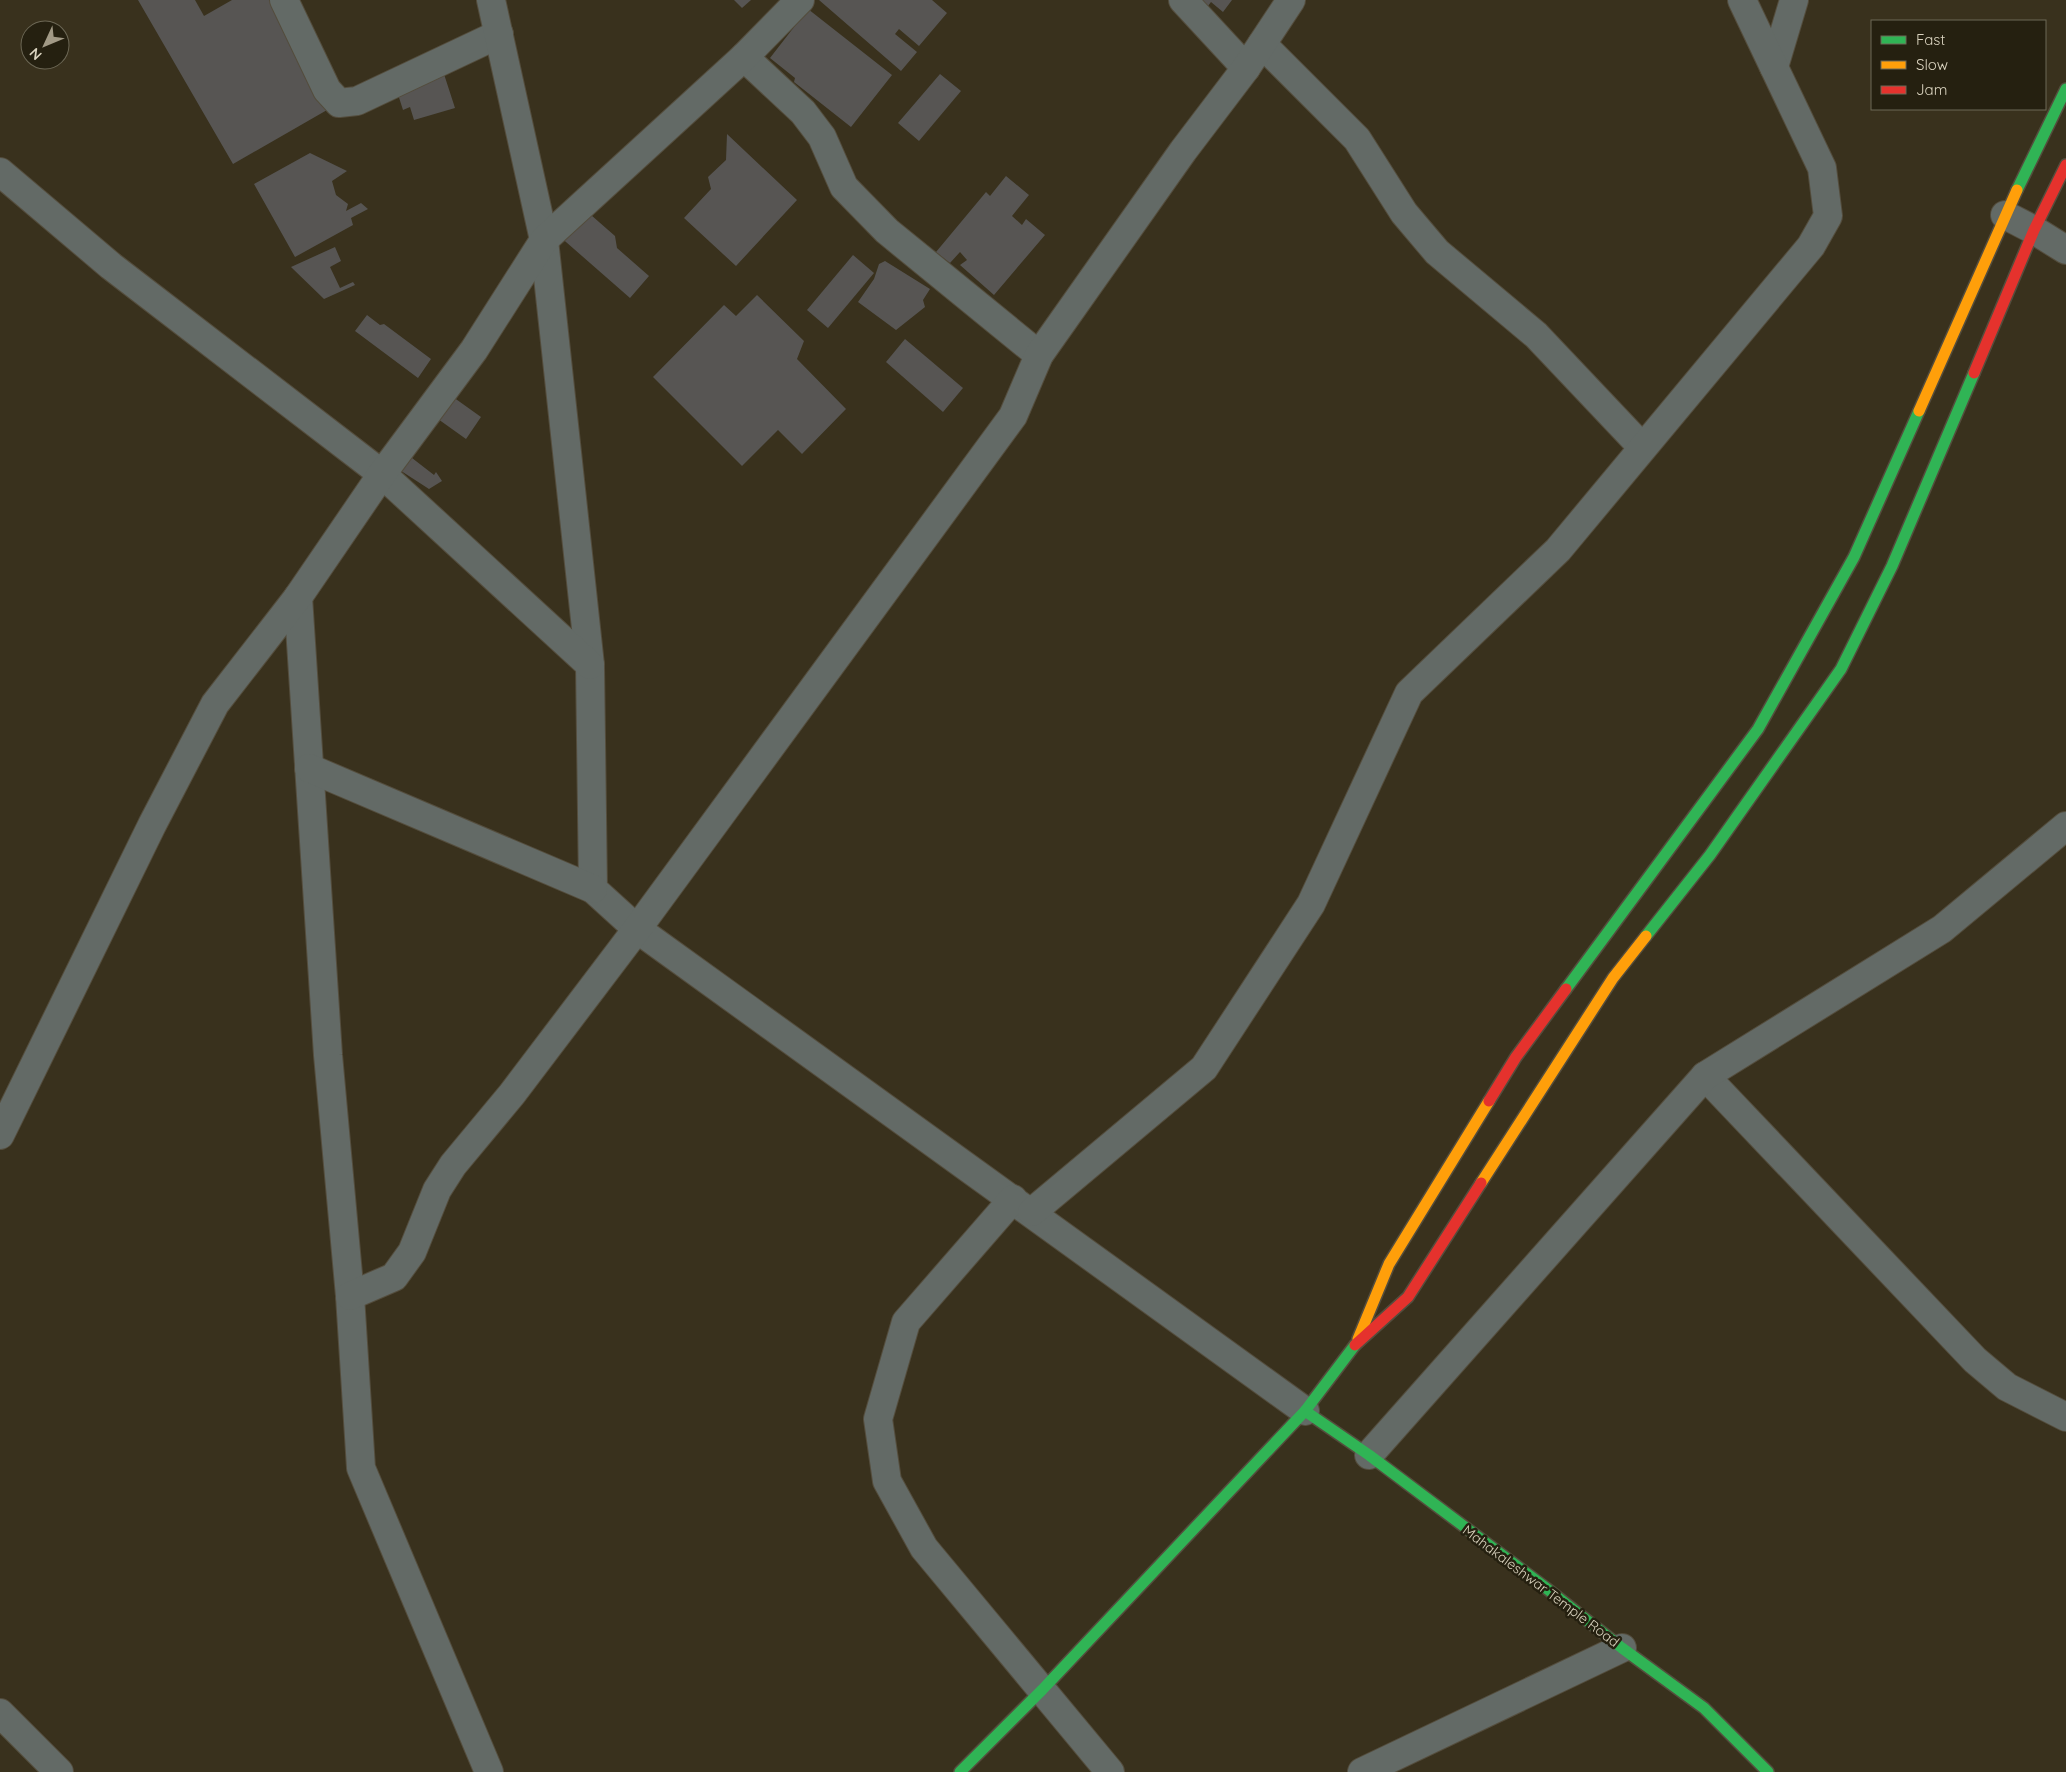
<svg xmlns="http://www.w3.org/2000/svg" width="2066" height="1772" viewBox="0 0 2066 1772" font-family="Quicksand,sans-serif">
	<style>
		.building { fill: #575553 }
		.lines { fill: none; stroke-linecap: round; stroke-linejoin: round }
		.street-casing { stroke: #544d3d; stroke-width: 30 }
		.fast-casing { stroke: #544d3d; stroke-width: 14 }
		.slow-casing { stroke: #544d3d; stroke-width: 14 }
		.jam-casing { stroke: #544d3d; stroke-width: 14 }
		.street { stroke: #636a66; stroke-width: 28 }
		.fast { stroke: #30b455; stroke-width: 11 }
		.slow { stroke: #ff9f0a; stroke-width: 11 }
		.jam { stroke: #e5322d; stroke-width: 11 }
		.labels { text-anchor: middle; stroke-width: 5; stroke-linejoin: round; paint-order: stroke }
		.street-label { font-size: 14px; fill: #dad3bf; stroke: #252010 }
	</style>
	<rect width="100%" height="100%" fill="#39311d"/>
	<!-- building -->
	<g class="building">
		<path d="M138,0H195L204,16L232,0H273L334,106L233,164Z"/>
		<path d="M734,0H751L742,8Z"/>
		<path d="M819,0H932L947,13L919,46L899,29L895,34L917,52L901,71Z"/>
		<path d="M1199,0H1232L1223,12L1211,2L1208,6Z"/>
		<path d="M808,9L892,75L851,127L794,82L795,78L770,58Z"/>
		<path d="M443,71L455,108L414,120L410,107L403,110L395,85Z"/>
		<path d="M940,74L961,91L919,141L898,123Z"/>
		<path d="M727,134L797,200L736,266L684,218L711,189L708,177L726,160Z"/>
		<path d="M310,153L347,171L332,181L336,195L348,204L346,211L361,203L368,209L351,218L353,225L295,257L254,184Z"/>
		<path d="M1006,176L1029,195L1012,216L1022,225L1026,219L1045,235L994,295L960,265L967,260L960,252L950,263L936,252L986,192L990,196Z"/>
		<path d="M583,208L615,236L617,248L649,276L630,298L558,235Z"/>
		<path d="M335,247L341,261L330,267L340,288L353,282L355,285L324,299L291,267Z"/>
		<path d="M853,255L874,273L828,328L807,310Z"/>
		<path d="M885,261L930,289L923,300L925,307L896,330L858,302L874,279L879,264Z"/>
		<path d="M757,295L804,341L797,359L846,409L802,454L778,430L742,466L653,377L724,305L736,316Z"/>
		<path d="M367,315L380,325L384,324L431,359L418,378L355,331Z"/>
		<path d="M905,339L963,388L943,412L886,362Z"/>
		<path d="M446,392L481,417L466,439L431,414Z"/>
		<path d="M403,451L434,475L436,472L442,481L429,489L395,467Z"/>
	</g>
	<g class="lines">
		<defs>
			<g id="street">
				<path d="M284,0L327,90L339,103L357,101L499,34"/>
				<path d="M491,0L544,240L590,665L593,889L637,929L1305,1411"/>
				<path d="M1183,0L1246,68"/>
				<path d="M1262,44L1357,139L1404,213L1437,252L1536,335L1642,447"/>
				<path d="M744,57L803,112L822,137L844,187L887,231L1039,355"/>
				<path d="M1774,67L1794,0"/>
				<path d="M0,172L111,266L382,474L590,665"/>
				<path d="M2005,215L2034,230L2066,250"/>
				<path d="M298,597L328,1055L350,1296L361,1468L489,1772"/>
				<path d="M309,768L593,889"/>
				<path d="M1705,1076L1975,1360L2007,1387L2066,1417"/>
				<path d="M0,1135L152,825L215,704L298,597L382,474L474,350L544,240L744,57L800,0"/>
				<path d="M1013,1199L906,1322L878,1419L887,1481L924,1548L1110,1772"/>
				<path d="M1032,1212L1204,1068L1311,904L1409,693L1558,550L1811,246L1828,216L1822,168L1742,0"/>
				<path d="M350,1296L394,1277L412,1252L437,1190L453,1165L512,1094L637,929L1013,416L1039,355L1183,151L1246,68L1291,0"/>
				<path d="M1369,1455L1705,1076L1942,929L2066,826"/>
				<path d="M0,1713L59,1772"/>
				<path d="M1362,1772L1622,1648"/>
			</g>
			<g id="fast">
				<path d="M2017,190L2066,89"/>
				<path d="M1646,936L1710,855L1841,669L1892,566L1974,373"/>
				<path d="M1566,989L1758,729L1854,557L1919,411"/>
				<path d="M1305,1411L1369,1455L1546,1588L1622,1648L1704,1708L1768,1772"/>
				<path d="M960,1772L1042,1690L1305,1411L1355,1345"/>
			</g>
			<g id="slow">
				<path d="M1919,411L2017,190"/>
				<path d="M1481,1183L1613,978L1646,936"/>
				<path d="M1358,1339L1389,1264L1489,1101"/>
			</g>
			<g id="jam">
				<path d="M1974,373L2034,230L2066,165"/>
				<path d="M1489,1101L1516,1057L1566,989"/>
				<path d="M1355,1345L1408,1297L1481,1183"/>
			</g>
		</defs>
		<!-- street casing -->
		<use href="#street" class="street-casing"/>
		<!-- fast casing -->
		<use href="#fast" class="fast-casing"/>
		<!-- slow casing -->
		<use href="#slow" class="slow-casing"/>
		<!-- jam casing -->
		<use href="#jam" class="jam-casing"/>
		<!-- street -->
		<use href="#street" class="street"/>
		<!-- fast -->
		<use href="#fast" class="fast"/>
		<!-- slow -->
		<use href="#slow" class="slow"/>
		<!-- jam -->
		<use href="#jam" class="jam"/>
	</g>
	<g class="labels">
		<!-- street labels -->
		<g class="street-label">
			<text transform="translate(1541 1586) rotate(37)" y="5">Mahakaleshwar Temple Road</text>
		</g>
	</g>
	<!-- legend -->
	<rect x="1871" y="20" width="175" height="90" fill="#252010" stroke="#6d6856"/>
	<rect x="1881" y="36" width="25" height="8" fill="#30b455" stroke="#6d6856"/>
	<text x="1916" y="45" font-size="15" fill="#dad3bf">Fast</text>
	<rect x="1881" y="61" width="25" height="8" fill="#ff9f0a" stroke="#6d6856"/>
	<text x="1916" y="70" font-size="15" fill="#dad3bf">Slow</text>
	<rect x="1881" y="86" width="25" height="8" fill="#e5322d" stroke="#6d6856"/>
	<text x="1916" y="95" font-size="15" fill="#dad3bf">Jam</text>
	<!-- north arrow -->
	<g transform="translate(45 45) rotate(226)"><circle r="24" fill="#252010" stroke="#6d6856"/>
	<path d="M0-4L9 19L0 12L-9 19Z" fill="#a29a86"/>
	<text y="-8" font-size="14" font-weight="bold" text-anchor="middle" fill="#dad3bf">N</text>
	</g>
</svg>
